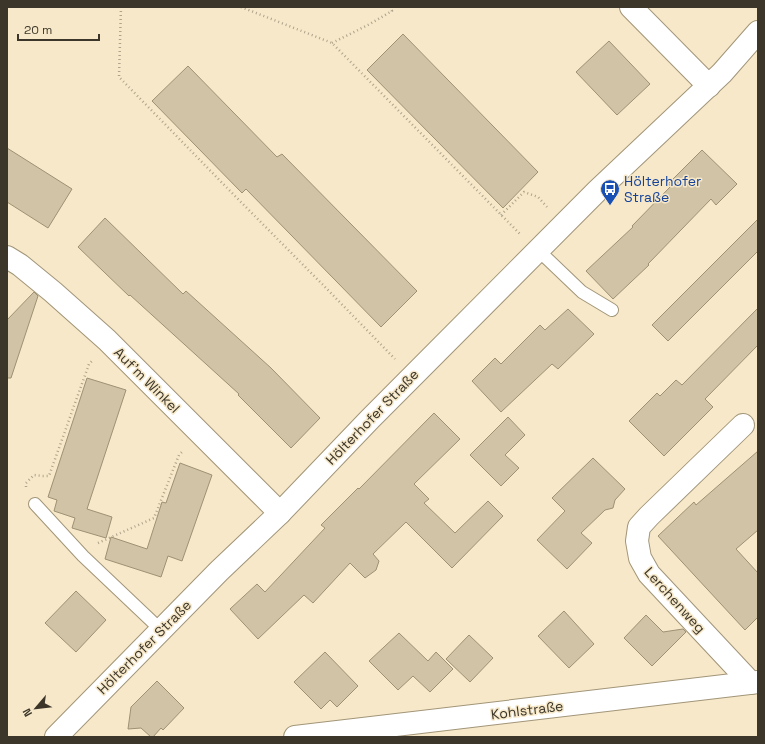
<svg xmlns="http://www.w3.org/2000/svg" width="765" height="744" viewBox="0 0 765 744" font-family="'Space Grotesk',sans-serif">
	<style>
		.building { fill: #d1c3a5; stroke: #9e9174 }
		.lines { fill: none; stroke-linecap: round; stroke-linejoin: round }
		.lane-casing { stroke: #a29578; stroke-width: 14 }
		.street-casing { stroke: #a29578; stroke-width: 24 }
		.path { stroke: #aea38b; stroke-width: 2.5; stroke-dasharray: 1 3; stroke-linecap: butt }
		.lane { stroke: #fff; stroke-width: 12 }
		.street { stroke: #fff; stroke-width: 22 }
		.labels { text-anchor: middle; stroke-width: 3; stroke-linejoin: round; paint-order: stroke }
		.transit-label { font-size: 14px; fill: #164399; stroke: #f6e8c9; text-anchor: start }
		.street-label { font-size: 14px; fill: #3c362a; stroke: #f6e8c9 }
	</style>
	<rect width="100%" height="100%" fill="#f6e8c9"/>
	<!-- building -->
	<g class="building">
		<path d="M403,34L538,172L503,208L367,70Z"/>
		<path d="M609,41L650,84L617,115L576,72Z"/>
		<path d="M188,66L277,157L282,154L417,291L381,327L246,189L242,193L152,101Z"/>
		<path d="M7,148L72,189L48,228L7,202Z"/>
		<path d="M702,150L737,184L716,205L711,199L648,264L649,265L613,299L586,271L633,227L632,226L671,186L668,184Z"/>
		<path d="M105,218L183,294L186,291L271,368L320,418L291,448L238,395L239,394L130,295L129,296L78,247Z"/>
		<path d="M758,219V251L668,341L652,325Z"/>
		<path d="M34,292L38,296L11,378H7V320Z"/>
		<path d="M758,308V345L705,399L713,407L664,456L629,421L657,393L660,396L676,380L682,385Z"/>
		<path d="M568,309L594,334L558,369L552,364L501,412L472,381L495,358L501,364L540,325L545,330Z"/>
		<path d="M87,378L126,390L87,509L112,517L106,538L72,528L75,518L54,511L57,500L48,497Z"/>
		<path d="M434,413L460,439L414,484L429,499L424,503L455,533L488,501L503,516L452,568L406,522L373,554L379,561L376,570L365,578L350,563L313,603L304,595L258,639L230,609L257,584L265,592L325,528L321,525L358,488L359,489Z"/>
		<path d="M508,417L525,435L505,455L519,468L501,486L470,455Z"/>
		<path d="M758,451V530L736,549L758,573V617L745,630L658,536L694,502L696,505Z"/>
		<path d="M593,458L625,489L615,500L613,508L605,510L581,533L592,543L567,569L537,540L565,511L552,498Z"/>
		<path d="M180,463L212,475L182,561L168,556L161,577L105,559L111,537L147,549L162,502L166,503Z"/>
		<path d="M76,591L106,620L76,652L45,623Z"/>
		<path d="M564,611L594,644L569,668L538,636Z"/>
		<path d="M646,615L663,632L683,629L686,632L652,666L624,638Z"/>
		<path d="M399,633L428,661L436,652L453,669L430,692L413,676L398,690L369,661Z"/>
		<path d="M469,635L493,658L470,682L446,659Z"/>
		<path d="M325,652L358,686L337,707L330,700L321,709L294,682Z"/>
		<path d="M157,681L184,708L163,730L161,728L153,737H151L141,728L128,729L131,707Z"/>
	</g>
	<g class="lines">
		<defs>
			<g id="lane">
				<path d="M538,250L582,292L612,310"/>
				<path d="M35,504L83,556L161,630"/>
			</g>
			<g id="street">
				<path d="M631,7L709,86"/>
				<path d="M7,257L20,265L53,292L107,340L280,513"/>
				<path d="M743,425L649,516L639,527L637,541L640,558L649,574L751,683"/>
				<path d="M56,737L219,571L280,513L370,419L597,191L722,73L758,32"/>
				<path d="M295,737L758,682"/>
			</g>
		</defs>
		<!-- lane casing -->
		<use href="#lane" class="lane-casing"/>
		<!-- street casing -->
		<use href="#street" class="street-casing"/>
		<!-- path -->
		<g class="path">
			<path d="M121,7L119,77L234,195L327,289L395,359"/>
			<path d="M241,7L332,43L520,234"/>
			<path d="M332,43L368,25L392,11L390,7"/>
			<path d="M501,215L524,192L538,197L547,207"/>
			<path d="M26,487V483L34,475L43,476H49L89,364L93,360"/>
			<path d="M98,543L154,518L179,455L183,451"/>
		</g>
		<!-- lane -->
		<use href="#lane" class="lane"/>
		<!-- street -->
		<use href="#street" class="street"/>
	</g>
	<!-- icons -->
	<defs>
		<symbol id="bus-pin" viewBox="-11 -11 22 30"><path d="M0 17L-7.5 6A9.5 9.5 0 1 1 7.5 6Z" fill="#1a4fb4" stroke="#f6e8c9"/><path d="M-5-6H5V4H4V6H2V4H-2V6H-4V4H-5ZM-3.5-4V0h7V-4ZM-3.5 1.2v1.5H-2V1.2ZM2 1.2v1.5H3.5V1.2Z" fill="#fff"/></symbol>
	</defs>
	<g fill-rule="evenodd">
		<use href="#bus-pin" x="599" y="178" width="22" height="30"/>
	</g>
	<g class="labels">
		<!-- transit labels -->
		<g class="transit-label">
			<text x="624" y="186">Hölterhofer<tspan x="624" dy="16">Straße</tspan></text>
		</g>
		<!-- street labels -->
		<g class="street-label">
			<text transform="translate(147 380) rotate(45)" y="5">Auf'm Winkel</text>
			<text transform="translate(372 417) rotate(-46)" y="5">Hölterhofer Straße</text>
			<text transform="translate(675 600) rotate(48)" y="5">Lerchenweg</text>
			<text transform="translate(144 647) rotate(-45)" y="5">Hölterhofer Straße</text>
			<text transform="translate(527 710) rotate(-7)" y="5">Kohlstraße</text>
		</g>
	</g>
	<!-- border -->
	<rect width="765" height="744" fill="none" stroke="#3c362a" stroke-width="16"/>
	<!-- north arrow -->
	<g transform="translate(36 708) rotate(242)" stroke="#f6e8c9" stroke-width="3" paint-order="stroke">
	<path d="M0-3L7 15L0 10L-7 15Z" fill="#3c362a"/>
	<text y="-6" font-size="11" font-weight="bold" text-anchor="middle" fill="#3c362a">N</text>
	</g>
	<!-- scale -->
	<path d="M18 34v6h81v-6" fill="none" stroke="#3c362a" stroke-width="2"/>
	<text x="24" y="34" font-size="12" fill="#3c362a" stroke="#f6e8c9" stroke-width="3" paint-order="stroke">20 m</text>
</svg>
